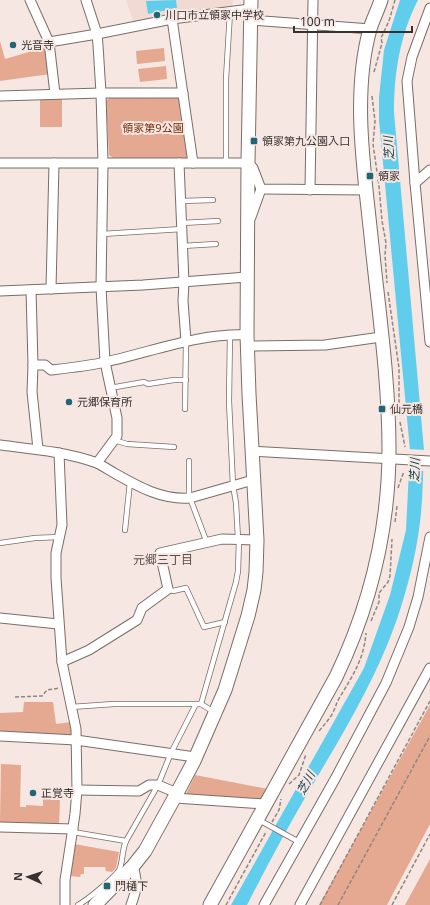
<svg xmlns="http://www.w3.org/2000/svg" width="430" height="905" viewBox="0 0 430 905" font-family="'Noto Sans','Noto Sans JP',sans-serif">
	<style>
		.built { fill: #f1dad2 }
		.green { fill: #e5a890 }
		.water { fill: #61cdec }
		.pier { fill: #f6e7e2 }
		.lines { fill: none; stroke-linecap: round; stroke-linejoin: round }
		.lane-casing { stroke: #7a6d68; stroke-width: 6 }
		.street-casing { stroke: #7a6d68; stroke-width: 11 }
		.secondary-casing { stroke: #7a6d68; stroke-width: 15 }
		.path { stroke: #908683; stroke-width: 1.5; stroke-dasharray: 4 2; stroke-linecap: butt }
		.lane { stroke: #fff; stroke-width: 4.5 }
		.street { stroke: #fff; stroke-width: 9 }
		.secondary { stroke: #fff; stroke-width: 13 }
		.poi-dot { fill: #216577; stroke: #f6e7e2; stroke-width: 1.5 }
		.labels { text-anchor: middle; stroke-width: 4; stroke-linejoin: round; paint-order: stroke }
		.poi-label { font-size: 11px; fill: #37312f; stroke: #f6e7e2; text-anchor: start }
		.park-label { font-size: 11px; fill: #752d08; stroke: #f6e7e2 }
		.water-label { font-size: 12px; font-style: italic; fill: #0d3f4c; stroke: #f6e7e2 }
		.neighbourhood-label { font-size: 12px; fill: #5c504b; stroke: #f6e7e2 }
	</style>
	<rect width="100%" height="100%" fill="#f6e7e2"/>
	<!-- built -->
	<path class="built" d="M126,0H233L232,7L134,23Z"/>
	<!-- green -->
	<g class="green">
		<path d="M0,41L5,59L29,52V49L46,45L50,74L0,81Z"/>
		<path d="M164,48L165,61L137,64L136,51Z"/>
		<path d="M166,66L167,79L140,82L138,69Z"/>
		<path d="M176,95L181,99L189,155L186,159L113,158L109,155L106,101L110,97Z"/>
		<rect x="40" y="98" width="22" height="29"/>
		<path d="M24,702H53L56,724L71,722L73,733L71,735L0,733V713L23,712Z"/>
		<path d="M430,705V824L387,905H319Z"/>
		<path d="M1,764L21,765L20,807H26V805L43,806V793H51V800H60L59,825L0,822Z"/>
		<path d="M195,775L268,789L263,801L188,796L186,794Z"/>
		<path d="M74,844L119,852L116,868L112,872L106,871L105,867H84V874H81L80,877L70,876Z"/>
		<path d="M430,859V905H405Z"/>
	</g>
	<!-- water -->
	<g class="water">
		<path d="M176,0L177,8L148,14L146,1Z"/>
		<path d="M400,0H418C400,35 394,73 394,112L424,450C423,474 423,498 420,522C416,556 407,590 396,622C374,684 339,740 306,796C285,832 266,868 247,905H231L364,668L390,595L406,530L410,450L379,120V97L384,50Z"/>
	</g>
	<!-- pier -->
	<path class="pier" d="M408,449L426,450L425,471L407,470Z"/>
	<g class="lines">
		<defs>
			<g id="lane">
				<path d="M226,163V79L230,12"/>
				<path d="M181,201L213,200"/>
				<path d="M182,223L218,221"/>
				<path d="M102,234L182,229"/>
				<path d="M182,246L216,244"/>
				<path d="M230,334L229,401L233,486"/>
				<path d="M110,388L144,382L148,384L174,380H186"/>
				<path d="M185,409L186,341"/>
				<path d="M114,440L127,444L174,447"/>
				<path d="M189,461V498"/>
				<path d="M233,485L236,503L238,539"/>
				<path d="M190,498L207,543"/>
				<path d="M125,530L130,482"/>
				<path d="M0,543L35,538L59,537"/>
				<path d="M168,589L173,591L186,588L204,627L225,622"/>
				<path d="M201,704L236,582L238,571L239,539"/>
				<path d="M71,707L114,704H201L214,712"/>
				<path d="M259,820L299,842"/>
				<path d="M73,832L126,841"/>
				<path d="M78,905C86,901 118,875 120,868C123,859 122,850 126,841L158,785L171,753L196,704"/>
			</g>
			<g id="street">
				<path d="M30,0L49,42L55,94"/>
				<path d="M86,0L97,34L98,45L101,93L103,163L101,287L105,362L117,418V436L97,463"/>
				<path d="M430,8L412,57L407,81L415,183L430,342"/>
				<path d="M172,19L193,163"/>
				<path d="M250,20L371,29"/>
				<path d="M49,42L97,34L172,19L250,9"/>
				<path d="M0,96L101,93H183"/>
				<path d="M0,163H248L253,168L261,189L366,190"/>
				<path d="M179,163L184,282L183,301L186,341"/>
				<path d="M415,183L430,170"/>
				<path d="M310,190L313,0"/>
				<path d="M249,220L251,217L261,189"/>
				<path d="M51,289L54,163"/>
				<path d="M31,290L33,365L32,392L38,449"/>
				<path d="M0,291L143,285L247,277"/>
				<path d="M247,346L325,345L381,337"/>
				<path d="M33,365H45L51,370C69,368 88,366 105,362C152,352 198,333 247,335"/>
				<path d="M0,445C32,449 67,452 97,463C103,466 109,470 116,474C139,487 162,500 190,498L253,480"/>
				<path d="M251,451L430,461"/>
				<path d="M59,453L62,525L56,553V578L62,662L76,729L77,790L75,814L65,880V905"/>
				<path d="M0,618L58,624"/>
				<path d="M62,662L89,650L137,620L142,608L168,589L160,553L222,539L257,540"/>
				<path d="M0,736L76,740L195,757"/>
				<path d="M77,790L139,791L149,785H158L177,793"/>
				<path d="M175,798L265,804"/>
				<path d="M0,827L73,829"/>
				<path d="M131,905C137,889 138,883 133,866"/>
				<path d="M264,905L335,779L386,683L409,627L418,597L430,537"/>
				<path d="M300,905L430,668"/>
			</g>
			<g id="secondary">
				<path d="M95,905L133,866L145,851L177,793L194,761L225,690L248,616L254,590L256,572L257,540L249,394L247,335L248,163L251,0"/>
				<path d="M210,905L336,677C370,606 389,528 389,449C389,378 378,306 371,236C364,169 352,94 370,29C373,19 378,10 381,0"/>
			</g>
		</defs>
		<!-- lane casing -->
		<use href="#lane" class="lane-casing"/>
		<!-- street casing -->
		<use href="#street" class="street-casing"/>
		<!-- secondary casing -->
		<use href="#secondary" class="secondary-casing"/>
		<!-- path -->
		<g class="path">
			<path d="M374,72L382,43L381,38L389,21L395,0"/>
			<path d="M372,96L375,121L373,144L379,186L382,221L386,243L385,255L387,283"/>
			<path d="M388,292L399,368V406"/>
			<path d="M400,422L405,447"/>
			<path d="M398,488L404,471"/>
			<path d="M395,522L397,506"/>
			<path d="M371,621L379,602V593L388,582L390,576L392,539"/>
			<path d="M15,697L42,696L47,690L60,688"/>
			<path d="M319,731C323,726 327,722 331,716C335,710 336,703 340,697C353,675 364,659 366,633"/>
			<path d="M289,784L299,775L306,754"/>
			<path d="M44,792L70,790"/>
			<path d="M272,822L279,810L281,799"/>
			<path d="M226,905L266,832"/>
			<path d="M320,905L430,701"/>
			<path d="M338,905L430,736"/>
			<path d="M392,905L430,834"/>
		</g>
		<!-- lane -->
		<use href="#lane" class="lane"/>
		<!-- street -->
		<use href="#street" class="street"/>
		<!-- secondary -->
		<use href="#secondary" class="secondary"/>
	</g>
	<!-- markers -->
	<g class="poi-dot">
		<circle cx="157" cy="15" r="4"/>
		<circle cx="13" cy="45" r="4"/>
		<rect x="250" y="137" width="8" height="8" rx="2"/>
		<rect x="366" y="172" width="8" height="8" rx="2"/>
		<circle cx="69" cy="402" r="4"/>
		<rect x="378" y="405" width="8" height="8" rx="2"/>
		<circle cx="33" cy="793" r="4"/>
		<rect x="103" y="882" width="8" height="8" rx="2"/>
	</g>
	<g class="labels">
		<!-- poi labels -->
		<g class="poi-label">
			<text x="165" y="19">川口市立領家中学校</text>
			<text x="21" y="49">光音寺</text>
			<text x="262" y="145">領家第九公園入口</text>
			<text x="378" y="180">領家</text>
			<text x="77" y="406">元郷保育所</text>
			<text x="390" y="413">仙元橋</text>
			<text x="41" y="797">正覚寺</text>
			<text x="115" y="890">門樋下</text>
		</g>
		<!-- park labels -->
		<g class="park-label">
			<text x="153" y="132">領家第9公園</text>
		</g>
		<!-- water labels -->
		<g class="water-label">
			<text transform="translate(389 148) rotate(-94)" y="4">芝川</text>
			<text transform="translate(415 470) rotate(-88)" y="4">芝川</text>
			<text transform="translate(306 783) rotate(-61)" y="4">芝川</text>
		</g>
		<!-- neighbourhood labels -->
		<g class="neighbourhood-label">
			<text x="163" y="564">元郷三丁目</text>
		</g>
	</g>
	<!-- north arrow -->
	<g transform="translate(28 877) rotate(273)" stroke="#f6e7e2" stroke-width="3" paint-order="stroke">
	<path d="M0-3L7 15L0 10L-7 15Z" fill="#37312f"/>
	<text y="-6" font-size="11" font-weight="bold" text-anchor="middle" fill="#37312f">N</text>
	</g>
	<!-- scale -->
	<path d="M294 26v6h118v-6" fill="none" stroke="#37312f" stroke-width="2"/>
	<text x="300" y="26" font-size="12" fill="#37312f" stroke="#f6e7e2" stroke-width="3" paint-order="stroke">100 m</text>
</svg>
